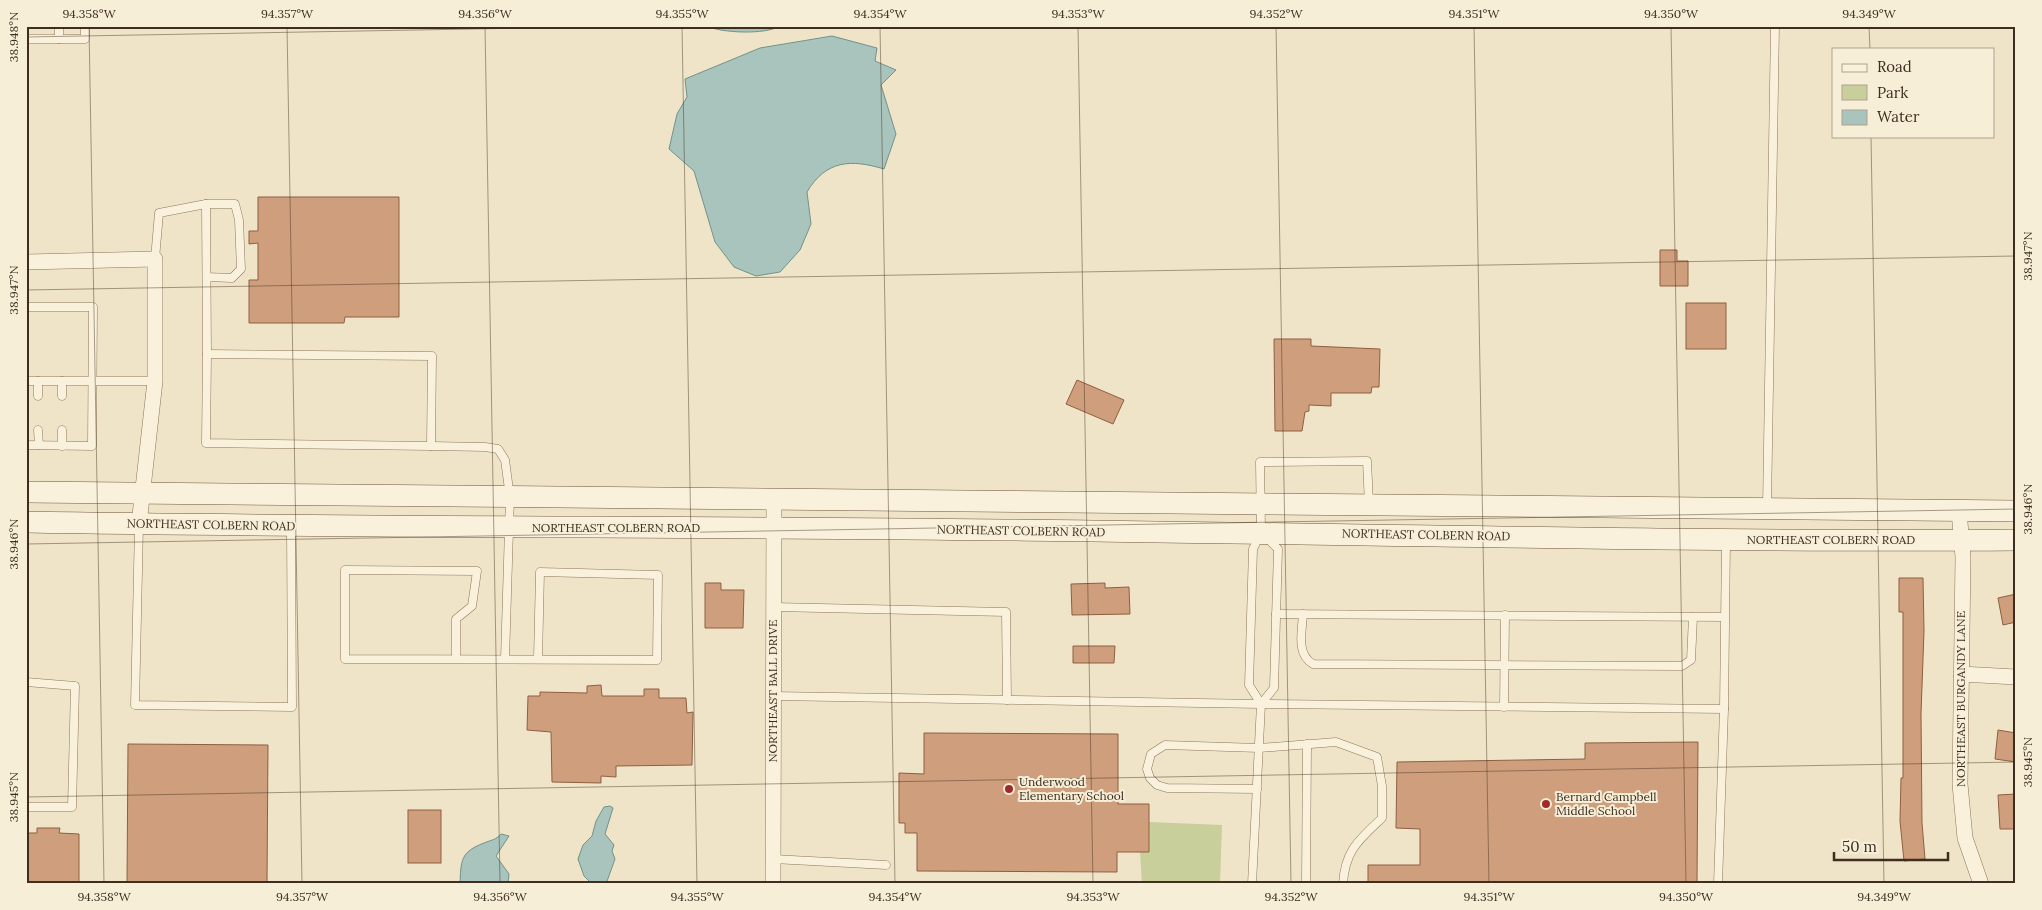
<svg xmlns="http://www.w3.org/2000/svg" width="2042" height="910" viewBox="0 0 2042 910" font-family="Lora,serif">
	<style>
		.green { fill: #c9cf9b }
		.water { fill: #a9c4bc; stroke: #6f938a }
		.building { fill: #cf9f7d; stroke: #8d5f41 }
		.lines { fill: none; stroke-linecap: round; stroke-linejoin: round }
		.service-casing { stroke: #8d765c; stroke-width: 9 }
		.minor-casing { stroke: #8d765c; stroke-width: 16 }
		.secondary-casing { stroke: #6f573f; stroke-width: 22 }
		.service { stroke: #faf1dc; stroke-width: 8 }
		.minor { stroke: #faf1dc; stroke-width: 15 }
		.secondary { stroke: #faf1dc; stroke-width: 21 }
		.ticks { fill: none; stroke: #3d2e20; stroke-width: 1; stroke-opacity: 0.45 }
		.poi-dot { fill: #9e2a2b; stroke: #f7eed8; stroke-width: 2 }
		.labels { text-anchor: middle; stroke-width: 4; stroke-linejoin: round; paint-order: stroke }
		.street-label { font-size: 12px; fill: #3d2e20; stroke: #f7eed8 }
		.poi-label { font-size: 12px; fill: #3d2e20; stroke: #f7eed8; text-anchor: start }
		.neatline { fill: none; stroke: #3d2e20; stroke-width: 2 }
		.ticks-label { font-size: 12px; text-anchor: middle; fill: #3d2e20 }
	</style>
	<rect width="100%" height="100%" fill="#f0e4c8"/>
	<!-- green -->
	<path class="green" d="M1149,822L1222,825L1220,884H1142L1140,852Z"/>
	<!-- water -->
	<g class="water">
		<path d="M706,26H780C765,35 722,33 706,26Z"/>
		<path d="M832,36L877,48L875,61L896,70L881,85L896,134L884,169C851,159 826,160 807,192L811,224L800,250L780,272L756,276L734,267L715,242L694,171L669,149L677,114L687,97L685,79L760,48Z"/>
		<path d="M610,806L613,808L605,834L614,845L612,851L615,859L606,884H592L584,876L578,859L583,845L592,836L596,821L604,807Z"/>
		<path d="M501,834L509,836L496,856L509,874L508,884H460C461,861 460,852 484,843C491,840 496,840 501,834Z"/>
	</g>
	<!-- building -->
	<g class="building">
		<path d="M258,197H399V317H345L344,323H249V280H258V243L249,244V231H258Z"/>
		<path d="M1660,250H1677V261H1688V286H1660Z"/>
		<rect x="1686" y="303" width="40" height="46"/>
		<path d="M1274,339H1311V346L1380,349L1379,387H1372L1371,393H1331V406L1309,405V411L1305,412L1302,431H1275Z"/>
		<path d="M1077,380L1124,400L1113,424L1066,404Z"/>
		<path d="M1899,578H1923L1924,631L1921,714L1922,823L1925,859L1904,861L1900,821L1901,778H1903V612H1899Z"/>
		<path d="M705,583H721V590H744L743,628H705Z"/>
		<path d="M1105,583V588L1129,587L1130,614L1072,615L1071,584Z"/>
		<path d="M2016,594V622L2003,625L1998,598Z"/>
		<path d="M1073,646H1115L1114,663H1073Z"/>
		<path d="M601,685L602,696H644V689H659V698H686L687,713L693,712L692,765L616,766V777L601,776V783L552,782L551,732L527,730L528,696H540V692L587,693V686Z"/>
		<path d="M1998,730L2016,733V762L1995,759Z"/>
		<path d="M924,733L1118,734V804H1149V852H1117V872L917,871V833H905V823H899V773L924,774Z"/>
		<path d="M1698,742L1697,882L1368,884V865H1420V829L1396,828L1397,762L1585,759V743Z"/>
		<path d="M128,744L268,745L267,884H127Z"/>
		<path d="M2016,794V829H2000L1998,795Z"/>
		<rect x="408" y="810" width="33" height="53"/>
		<path d="M37,828H60L59,833L79,834V884H26V833H37Z"/>
	</g>
	<g class="lines">
		<defs>
			<g id="service">
				<path d="M59,26V39"/>
				<path d="M26,39H85V26"/>
				<path d="M155,259L159,213L206,204"/>
				<path d="M26,307H93L92,446L26,445"/>
				<path d="M207,354L432,356L431,446L206,443Z"/>
				<path d="M207,354L206,204H235L239,220L241,269L232,278L207,277"/>
				<path d="M26,381H155"/>
				<path d="M38,381V396"/>
				<path d="M62,381V396"/>
				<path d="M38,430L39,445"/>
				<path d="M62,446V430"/>
				<path d="M431,446L485,447L498,449L505,460L510,497L505,659"/>
				<path d="M1767,507L1775,26"/>
				<path d="M139,526L135,705L292,707L291,527"/>
				<path d="M1261,531L1260,462L1367,461L1369,504"/>
				<path d="M773,607L1006,612L1007,700"/>
				<path d="M1276,614L1724,617"/>
				<path d="M1303,614C1302,632 1296,654 1313,664L1682,666L1691,660L1693,617"/>
				<path d="M456,659V619L472,606L477,571L345,570V659L657,660L658,575L540,572L538,659"/>
				<path d="M26,682L75,686L72,807H26"/>
				<path d="M773,696L1261,704L1724,709L1718,884"/>
				<path d="M1261,704L1274,688L1278,549L1267,538"/>
				<path d="M1504,707L1505,615"/>
				<path d="M1724,709L1726,541"/>
				<path d="M1257,789L1167,788L1157,785L1150,778L1147,769L1151,754L1165,745L1259,748L1336,742L1377,757L1382,786V818C1359,840 1345,850 1343,884"/>
				<path d="M773,859L886,865"/>
				<path d="M1252,884L1261,704L1249,685L1253,549L1259,537"/>
				<path d="M1306,884L1307,744"/>
			</g>
			<g id="minor">
				<path d="M26,262L155,259V381L139,524"/>
				<path d="M1959,511L1963,557L1960,784L1965,838L1981,884"/>
				<path d="M1961,674L2016,677"/>
				<path d="M773,884L774,499"/>
			</g>
			<g id="secondary">
				<path d="M26,492L2016,511"/>
				<path d="M26,522C356,528 686,526 1016,530C1349,534 1683,542 2016,540"/>
			</g>
		</defs>
		<!-- service casing -->
		<use href="#service" class="service-casing"/>
		<!-- minor casing -->
		<use href="#minor" class="minor-casing"/>
		<!-- secondary casing -->
		<use href="#secondary" class="secondary-casing"/>
		<!-- service -->
		<use href="#service" class="service"/>
		<!-- minor -->
		<use href="#minor" class="minor"/>
		<!-- secondary -->
		<use href="#secondary" class="secondary"/>
	</g>
	<!-- ticks -->
	<path class="ticks" d="M89,26L104,884M287,26L302,884M485,26L500,884M682,26L697,884M880,26L895,884M1078,26L1093,884M1276,26L1291,884M1474,26L1489,884M1671,26L1686,884M1869,26L1870,49M26,37L640,26M1871,136L1884,884M26,290L2016,256M26,544L2016,509M26,797L2016,762"/>
	<!-- markers -->
	<g class="poi-dot">
		<circle cx="1009" cy="789" r="5"/>
		<circle cx="1546" cy="804" r="5"/>
	</g>
	<g class="labels">
		<!-- street labels -->
		<g class="street-label">
			<text transform="translate(211 525) rotate(1)" y="4">NORTHEAST COLBERN ROAD</text>
			<text x="616" y="532">NORTHEAST COLBERN ROAD</text>
			<text transform="translate(1021 531) rotate(1)" y="4">NORTHEAST COLBERN ROAD</text>
			<text transform="translate(1426 535) rotate(1)" y="4">NORTHEAST COLBERN ROAD</text>
			<text x="1831" y="544">NORTHEAST COLBERN ROAD</text>
			<text transform="translate(773 691) rotate(-90)" y="4">NORTHEAST BALL DRIVE</text>
			<text transform="translate(1961 699) rotate(-90)" y="4">NORTHEAST BURGANDY LANE</text>
		</g>
		<!-- poi labels -->
		<g class="poi-label">
			<text x="1019" y="786">Underwood<tspan x="1019" dy="14">Elementary School</tspan></text>
			<text x="1556" y="801">Bernard Campbell<tspan x="1556" dy="14">Middle School</tspan></text>
		</g>
	</g>
	<!-- border -->
	<rect width="2042" height="910" fill="none" stroke="#f7eed8" stroke-width="55"/>
	<!-- legend -->
	<rect x="1832" y="48" width="162" height="90" fill="#f7eed8" stroke="#ada18e"/>
	<rect x="1842" y="64" width="25" height="8" fill="#faf1dc" stroke="#ada18e"/>
	<text x="1877" y="72" font-size="15" fill="#3d2e20">Road</text>
	<rect x="1842" y="85" width="25" height="15" fill="#c9cf9b" stroke="#ada18e"/>
	<text x="1877" y="98" font-size="15" fill="#3d2e20">Park</text>
	<rect x="1842" y="110" width="25" height="15" fill="#a9c4bc" stroke="#ada18e"/>
	<text x="1877" y="122" font-size="15" fill="#3d2e20">Water</text>
	<!-- scale -->
	<path d="M1834 852v8h114v-8" fill="none" stroke="#3d2e20" stroke-width="2.5"/>
	<text x="1842" y="852" font-size="15" fill="#3d2e20" stroke="#f7eed8" stroke-width="4" paint-order="stroke">50 m</text>
	<rect x="28" y="28" width="1986" height="854" class="neatline"/>
	<g class="ticks-label">
		<text x="89" y="18">94.358°W</text>
		<text x="287" y="18">94.357°W</text>
		<text x="485" y="18">94.356°W</text>
		<text x="682" y="18">94.355°W</text>
		<text x="880" y="18">94.354°W</text>
		<text x="1078" y="18">94.353°W</text>
		<text x="1276" y="18">94.352°W</text>
		<text x="1474" y="18">94.351°W</text>
		<text x="1671" y="18">94.350°W</text>
		<text x="1869" y="18">94.349°W</text>
		<text transform="translate(14 37) rotate(-90)" y="4">38.948°N</text>
		<text transform="translate(2028 256) rotate(-90)" y="4">38.947°N</text>
		<text transform="translate(14 290) rotate(-90)" y="4">38.947°N</text>
		<text transform="translate(2028 509) rotate(-90)" y="4">38.946°N</text>
		<text transform="translate(14 544) rotate(-90)" y="4">38.946°N</text>
		<text transform="translate(2028 762) rotate(-90)" y="4">38.945°N</text>
		<text transform="translate(14 797) rotate(-90)" y="4">38.945°N</text>
		<text x="104" y="901">94.358°W</text>
		<text x="302" y="901">94.357°W</text>
		<text x="500" y="901">94.356°W</text>
		<text x="697" y="901">94.355°W</text>
		<text x="895" y="901">94.354°W</text>
		<text x="1093" y="901">94.353°W</text>
		<text x="1291" y="901">94.352°W</text>
		<text x="1489" y="901">94.351°W</text>
		<text x="1686" y="901">94.350°W</text>
		<text x="1884" y="901">94.349°W</text>
	</g>
</svg>
